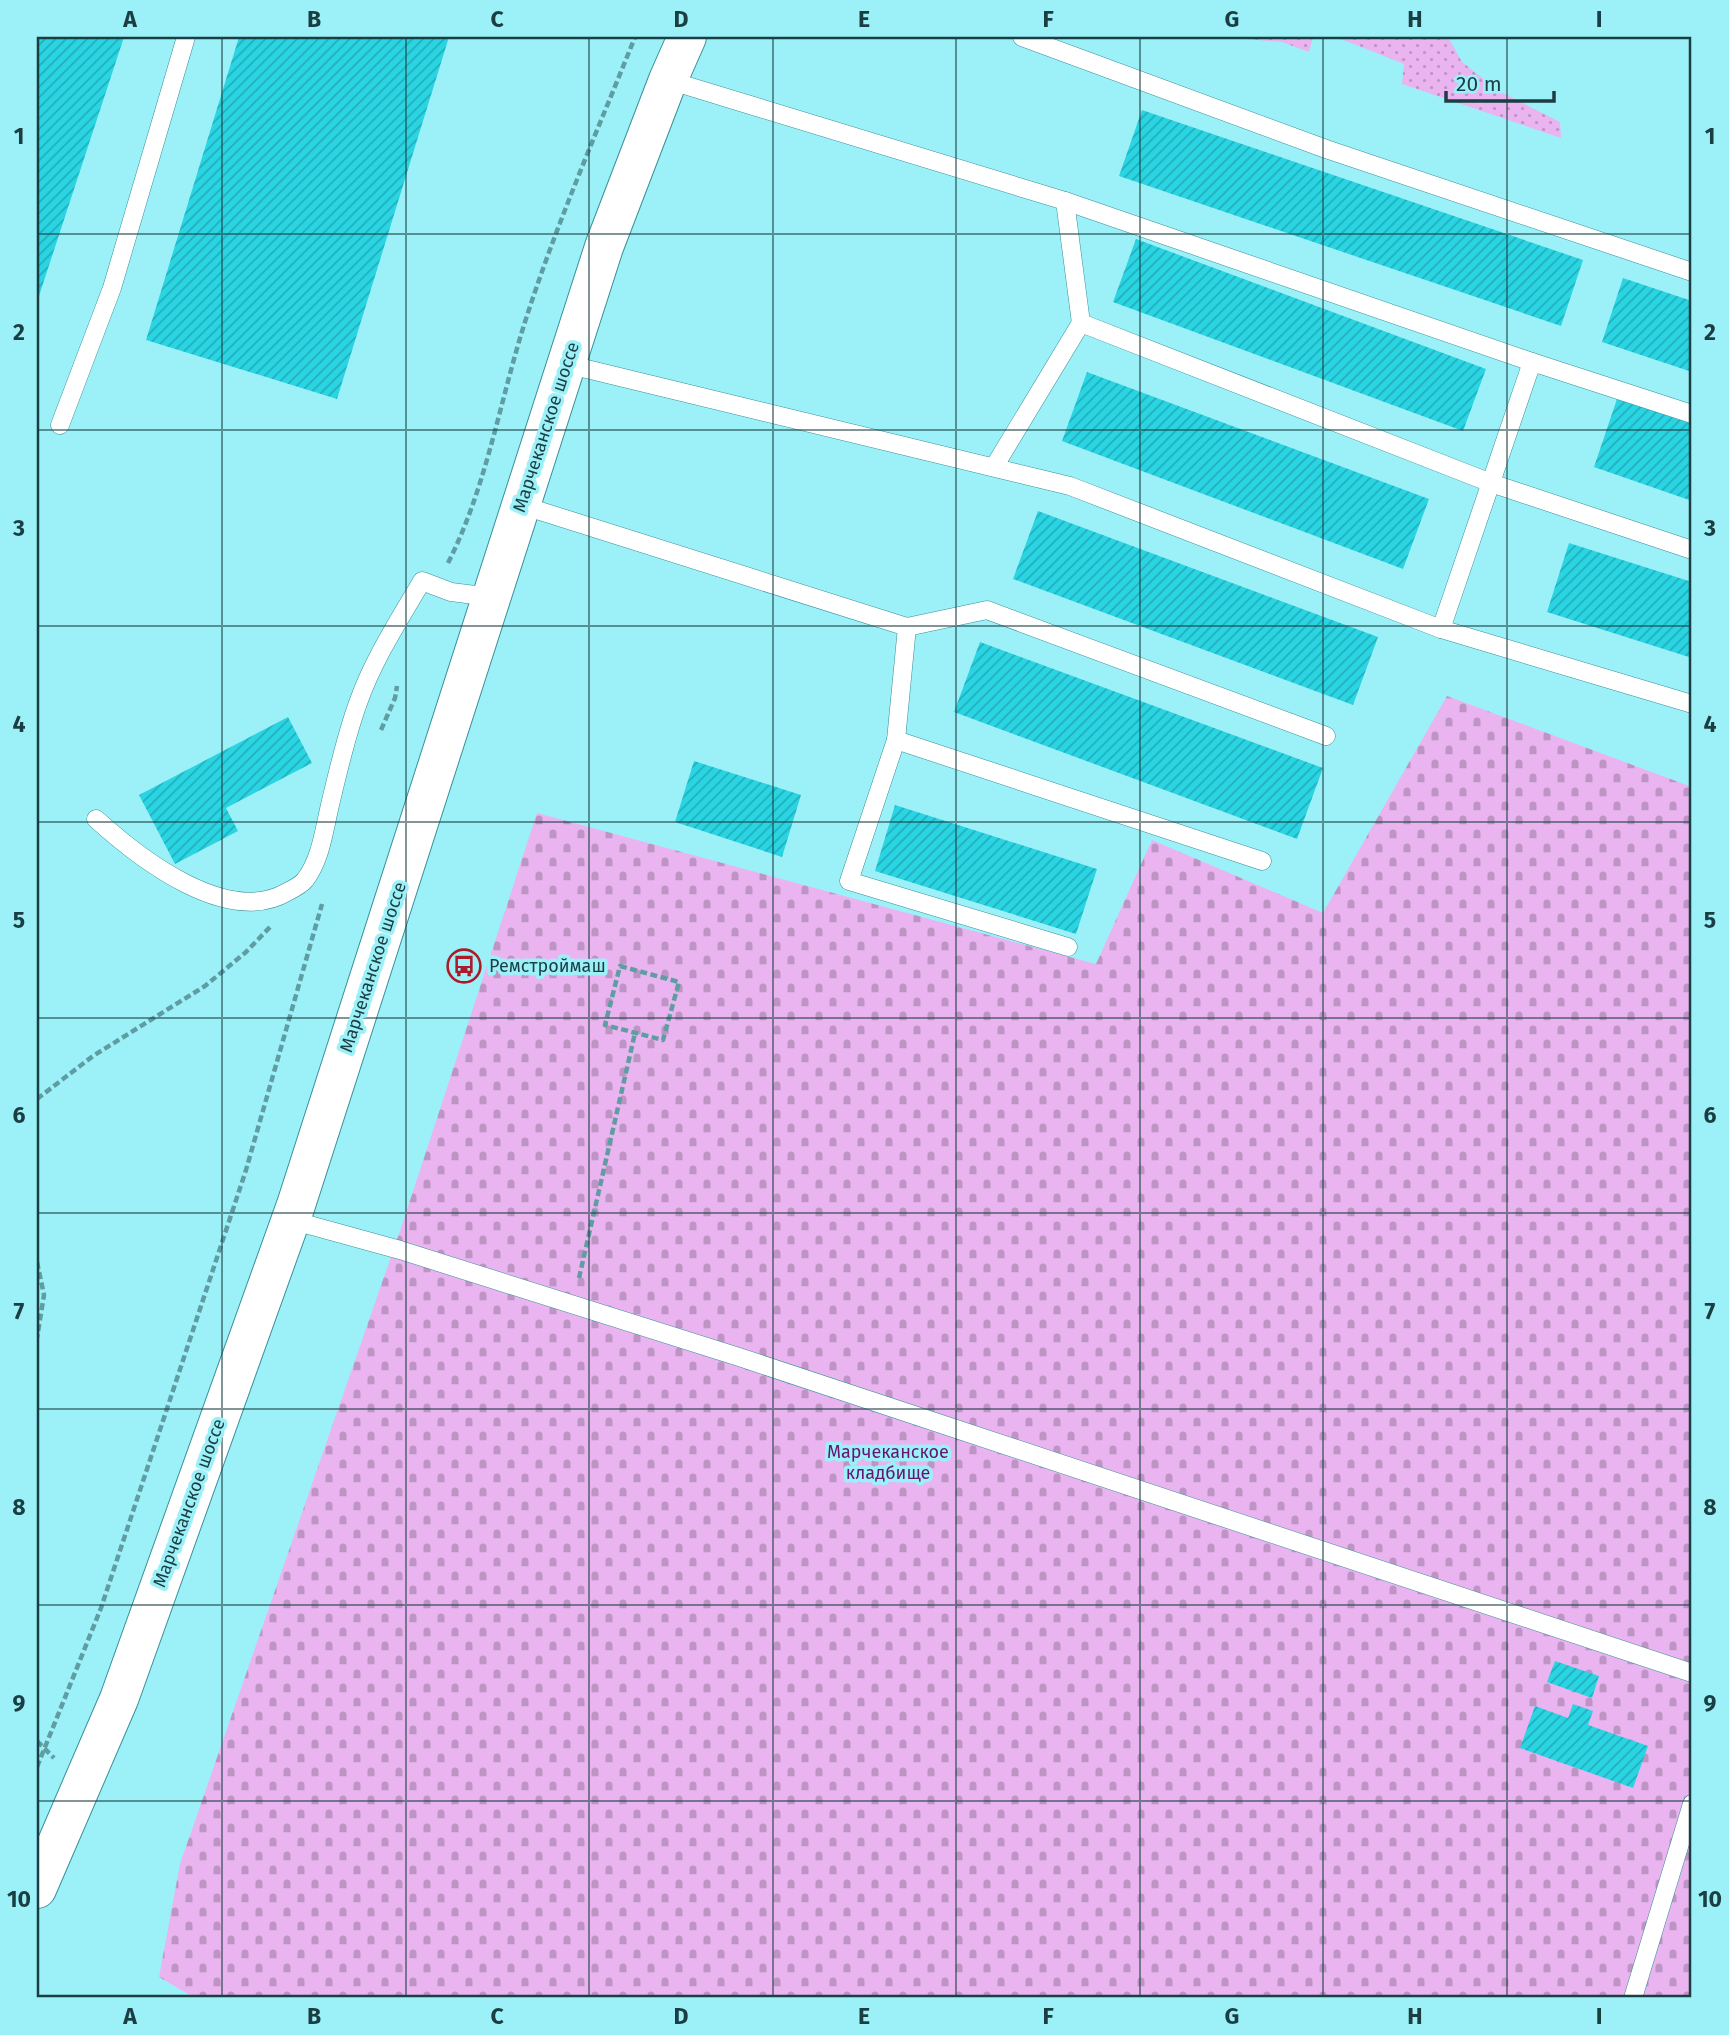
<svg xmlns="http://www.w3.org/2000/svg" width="1729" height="2035" viewBox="0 0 1729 2035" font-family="'Fira Sans',sans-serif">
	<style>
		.grass { fill: url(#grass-dots) }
		.cemetery { fill: url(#cemetery-stones) }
		.building { fill: url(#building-hatch) }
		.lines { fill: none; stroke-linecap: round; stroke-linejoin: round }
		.service-casing { stroke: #389098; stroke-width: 19 }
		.tertiary-casing { stroke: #389098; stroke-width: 40 }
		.path { stroke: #5f9da3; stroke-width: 4.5; stroke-dasharray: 7 3.5; stroke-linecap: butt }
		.service { stroke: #fff; stroke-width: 18 }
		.tertiary { stroke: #fff; stroke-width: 38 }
		.grid { fill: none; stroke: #1a3e42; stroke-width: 2; stroke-opacity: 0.55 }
		.labels { text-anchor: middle; stroke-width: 7; stroke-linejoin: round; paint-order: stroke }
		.street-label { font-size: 18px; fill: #1a3e42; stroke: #9cf1f9 }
		.poi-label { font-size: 18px; fill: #1a3e42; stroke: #9cf1f9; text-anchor: start }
		.park-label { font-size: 18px; fill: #671371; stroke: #9cf1f9 }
		.neatline { fill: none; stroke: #1a3e42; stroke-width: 2.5 }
		.grid-label { font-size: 23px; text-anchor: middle; font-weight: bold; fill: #1a3e42 }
	</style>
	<defs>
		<pattern id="grass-dots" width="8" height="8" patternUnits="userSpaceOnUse" patternTransform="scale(1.75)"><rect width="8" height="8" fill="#eab4f0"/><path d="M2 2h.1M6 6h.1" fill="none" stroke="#bd94c4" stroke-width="1.8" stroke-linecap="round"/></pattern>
		<pattern id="cemetery-stones" width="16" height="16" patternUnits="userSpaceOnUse" patternTransform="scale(1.75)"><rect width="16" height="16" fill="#eab4f0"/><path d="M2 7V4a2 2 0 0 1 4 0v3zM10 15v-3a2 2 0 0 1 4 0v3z" fill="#bd94c4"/></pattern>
		<pattern id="building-hatch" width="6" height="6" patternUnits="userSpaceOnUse" patternTransform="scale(1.75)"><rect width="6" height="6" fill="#2ad5e3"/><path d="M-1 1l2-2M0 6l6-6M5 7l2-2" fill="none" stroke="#23aeba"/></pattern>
	</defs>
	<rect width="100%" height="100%" fill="#9cf1f9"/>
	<!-- grass -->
	<g class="grass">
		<path d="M1220,37H1313L1309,52L1282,42Z"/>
		<path d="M1336,37H1448L1462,62L1499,91L1560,122L1561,138L1402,84L1404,64Z"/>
	</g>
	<!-- cemetery -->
	<path class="cemetery" d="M1447,696L1692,787V1998H195L159,1977L180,1864L401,1228L537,813L1096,964L1152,840L1323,913Z"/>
	<!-- building -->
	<g class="building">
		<path d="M37,37H124L37,302Z"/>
		<path d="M239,37H449L337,399L146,340Z"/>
		<path d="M1142,110L1583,260L1561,326L1119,176Z"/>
		<path d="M1136,239L1486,369L1463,431L1113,302Z"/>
		<path d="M1623,278L1692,301V372L1602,342Z"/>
		<path d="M1087,372L1429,499L1403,569L1062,441Z"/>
		<path d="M1617,399L1692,424V501L1594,467Z"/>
		<path d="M1038,511L1378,637L1353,705L1013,579Z"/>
		<path d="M1569,543L1692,582V658L1547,612Z"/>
		<path d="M980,642L1323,768L1297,839L954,712Z"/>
		<path d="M288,717L312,763L226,808L238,831L175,864L139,795Z"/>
		<path d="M694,761L801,795L782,857L675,822Z"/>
		<path d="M895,805L1097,869L1076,934L875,871Z"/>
		<path d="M1555,1661L1599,1676L1592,1698L1547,1682Z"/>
		<path d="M1573,1704L1593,1711L1588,1725L1648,1746L1633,1788L1520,1748L1535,1706L1568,1718Z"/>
	</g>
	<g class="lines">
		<defs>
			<g id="service">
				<path d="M1022,37L1326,149L1692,272"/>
				<path d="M668,80L1065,201L1081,323L1491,483L1692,550"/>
				<path d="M1065,201L1532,362"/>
				<path d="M566,364L1070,486L1441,629L1692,704"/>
				<path d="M60,425L112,288L186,37"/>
				<path d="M994,467L1081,323"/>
				<path d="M521,505L907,627L896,740L1262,861"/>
				<path d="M907,627L987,610L1326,736"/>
				<path d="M1441,629L1532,362L1692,414"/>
				<path d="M896,740L849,881L1068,947"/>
				<path d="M96,819C139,858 227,927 287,892C293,889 301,885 305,880C321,859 324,830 330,805C338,771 346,736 358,703C373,660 399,620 422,581L451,592L491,597"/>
				<path d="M291,1220L400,1250L739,1357L1692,1673"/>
				<path d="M1633,1998L1692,1804"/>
			</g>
			<path id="tertiary" d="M37,1889L119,1699L296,1205L604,247L668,80L687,37"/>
		</defs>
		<!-- service casing -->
		<use href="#service" class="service-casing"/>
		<!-- tertiary casing -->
		<use href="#tertiary" class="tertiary-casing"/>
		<!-- path -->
		<g class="path">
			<path d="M448,563C486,488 499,405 524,325C555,227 597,132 635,37"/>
			<path d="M381,730L395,698L397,686"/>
			<path d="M620,966L679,982L663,1040L605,1025Z"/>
			<path d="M37,1099L93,1056L205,986L246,952L270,927"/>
			<path d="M37,1262L44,1295L37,1338"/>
			<path d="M579,1278L635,1033"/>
			<path d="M37,1741L54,1758"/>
			<path d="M37,1767L101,1608L246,1170L322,904"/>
		</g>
		<!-- service -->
		<use href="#service" class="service"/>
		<!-- tertiary -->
		<use href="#tertiary" class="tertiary"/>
	</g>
	<!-- grid -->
	<path class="grid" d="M222,37V1998M406,37V1998M589,37V1998M773,37V1998M956,37V1998M1140,37V1998M1323,37V1998M1507,37V1998M37,234H1692M37,430H1692M37,626H1692M37,822H1692M37,1018H1692M37,1213H1692M37,1409H1692M37,1605H1692M37,1801H1692"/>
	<!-- icons -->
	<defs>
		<symbol id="bus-ring" viewBox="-11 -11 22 22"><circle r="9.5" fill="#9cf1f9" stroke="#ae1a28" stroke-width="1.5"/><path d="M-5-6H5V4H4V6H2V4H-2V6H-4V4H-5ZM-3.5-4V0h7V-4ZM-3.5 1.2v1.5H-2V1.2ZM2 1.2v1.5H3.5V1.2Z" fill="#ae1a28"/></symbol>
	</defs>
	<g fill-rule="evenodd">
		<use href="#bus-ring" x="445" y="947" width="38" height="38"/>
	</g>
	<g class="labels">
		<!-- street labels -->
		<g class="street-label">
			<text transform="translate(546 427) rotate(-72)" y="6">Марчеканское шоссе</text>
			<text transform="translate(373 967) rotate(-72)" y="6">Марчеканское шоссе</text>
			<text transform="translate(189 1503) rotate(-70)" y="6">Марчеканское шоссе</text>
		</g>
		<!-- poi labels -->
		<g class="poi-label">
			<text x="489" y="972">Ремстроймаш</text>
		</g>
		<!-- park labels -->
		<g class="park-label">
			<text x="888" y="1458">Марчеканское<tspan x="888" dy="21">кладбище</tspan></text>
		</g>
	</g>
	<!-- border -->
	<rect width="1729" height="2035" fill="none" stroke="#9cf1f9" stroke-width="77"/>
	<!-- scale -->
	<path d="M1446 91v10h108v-10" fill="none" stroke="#1a3e42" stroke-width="3.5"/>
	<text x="1456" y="91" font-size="21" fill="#1a3e42" stroke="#9cf1f9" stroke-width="5" paint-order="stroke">20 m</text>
	<rect x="38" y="38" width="1652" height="1958" class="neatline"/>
	<g class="grid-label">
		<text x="130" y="27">A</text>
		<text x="314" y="27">B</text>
		<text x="497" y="27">C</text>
		<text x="681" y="27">D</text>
		<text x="864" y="27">E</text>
		<text x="1048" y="27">F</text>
		<text x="1232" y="27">G</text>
		<text x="1415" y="27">H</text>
		<text x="1599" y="27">I</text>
		<text x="19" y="144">1</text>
		<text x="1710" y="144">1</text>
		<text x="19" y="340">2</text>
		<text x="1710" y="340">2</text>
		<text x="19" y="536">3</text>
		<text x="1710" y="536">3</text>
		<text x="19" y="732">4</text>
		<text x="1710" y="732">4</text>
		<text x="19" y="928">5</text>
		<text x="1710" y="928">5</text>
		<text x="19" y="1123">6</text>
		<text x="1710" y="1123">6</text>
		<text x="19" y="1319">7</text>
		<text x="1710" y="1319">7</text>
		<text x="19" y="1515">8</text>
		<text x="1710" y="1515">8</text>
		<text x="19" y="1711">9</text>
		<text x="1710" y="1711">9</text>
		<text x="19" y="1907">10</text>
		<text x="1710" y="1907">10</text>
		<text x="130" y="2024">A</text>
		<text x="314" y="2024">B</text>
		<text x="497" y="2024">C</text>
		<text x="681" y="2024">D</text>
		<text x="864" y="2024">E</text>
		<text x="1048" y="2024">F</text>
		<text x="1232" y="2024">G</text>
		<text x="1415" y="2024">H</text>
		<text x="1599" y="2024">I</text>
	</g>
</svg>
